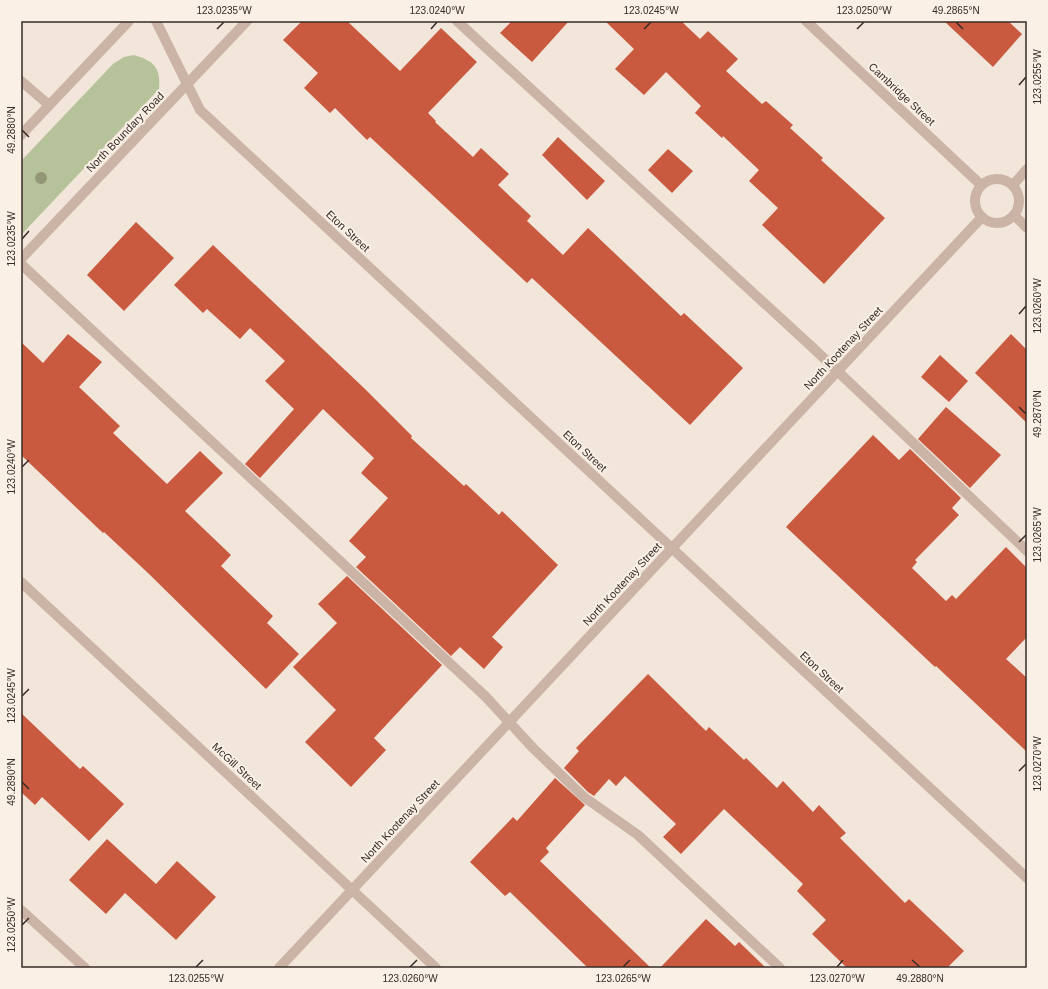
<svg xmlns="http://www.w3.org/2000/svg" width="1048" height="989" viewBox="0 0 1048 989" font-family="Arial,sans-serif">
	<style>
		.green { fill: #b6c299 }
		.building { fill: #ca5a3f }
		.lines { fill: none; stroke-linecap: round; stroke-linejoin: round }
		.minor { stroke: #cbb4a5; stroke-width: 10 }
		.tree { fill: #949678 }
		.ticks { fill: none; stroke: #362b26; stroke-width: 1.5 }
		.labels { text-anchor: middle; stroke-width: 4; stroke-linejoin: round; paint-order: stroke }
		.street-label { font-size: 11px; fill: #362b26; stroke: #faf0e6 }
		.neatline { fill: none; stroke: #362b26; stroke-width: 1.5 }
		.ticks-label { font-size: 10px; text-anchor: middle; fill: #362b26 }
	</style>
	<rect width="100%" height="100%" fill="#f2e5d9"/>
	<!-- green -->
	<path class="green" d="M134,55C154,61 161,68 159,89L21,235V161L113,64L124,57Z"/>
	<!-- building -->
	<g class="building">
		<path d="M302,21H347L400,71L441,28L477,62L428,113L436,121L435,122L473,157L481,148L509,174L498,185L531,216L527,221L563,255L588,228L681,316L684,313L743,368L690,425L532,278L527,283L370,137L367,140L335,108L330,113L304,88L318,73L283,40Z"/>
		<path d="M512,21H569L532,62L500,33Z"/>
		<path d="M605,21H681L700,39L708,31L738,59L726,71L762,104L766,101L793,125L790,128L823,158L821,160L885,218L824,284L762,225L778,208L749,181L759,170L723,136L722,138L695,113L701,106L666,72L644,95L615,69L634,49Z"/>
		<path d="M944,21H1008L1022,34L993,67Z"/>
		<path d="M558,137L605,181L587,200L542,155Z"/>
		<path d="M668,149L693,171L672,193L648,170Z"/>
		<path d="M136,222L174,258L124,311L87,275Z"/>
		<path d="M213,245L365,389L412,436L411,438L464,486L466,484L499,515L502,511L558,565L492,637L503,647L484,669L460,647L451,656L356,567L366,557L349,541L388,498L361,473L374,458L323,409L260,478L245,464L294,409L265,381L285,361L250,328L240,339L207,309L203,313L174,285Z"/>
		<path d="M68,334L102,362L79,387L120,426L113,433L167,484L200,451L223,473L185,511L231,555L221,566L273,616L267,623L299,654L266,689L148,573L104,532L103,533L21,455V342L43,363Z"/>
		<path d="M1011,334L1027,350V423L975,373Z"/>
		<path d="M940,355L968,381L949,402L921,377Z"/>
		<path d="M946,407L1001,455L970,488L918,439Z"/>
		<path d="M873,435L899,460L910,449L961,498L952,508L959,515L915,560L917,562L912,568L946,601L952,595L956,599L1006,547L1027,568V637L1006,659L1027,678V752L936,666L935,667L786,527Z"/>
		<path d="M347,576L442,665L374,738L386,750L351,787L305,742L336,710L293,667L337,623L318,604Z"/>
		<path d="M648,674L706,731L709,727L744,760L746,758L777,788L783,781L813,812L819,805L846,833L840,838L905,903L909,899L964,951L947,968H847L812,934L826,920L797,891L803,884L724,809L681,854L663,837L676,824L625,776L616,786L609,779L594,796L588,792L564,768L579,751L576,748Z"/>
		<path d="M21,713L80,769L83,766L124,804L89,841L42,797L35,805L21,792Z"/>
		<path d="M555,778L585,805L546,848L549,852L540,861L651,968H588L510,892L505,896L470,862L513,817L517,821Z"/>
		<path d="M107,839L156,884L177,861L216,897L176,940L125,893L106,914L69,880Z"/>
		<path d="M706,919L735,946L739,942L766,968H660Z"/>
	</g>
	<g class="lines">
		<!-- minor -->
		<g class="minor">
			<path d="M156,21L200,110L1027,878"/>
			<path d="M457,21L812,347L1027,551"/>
			<path d="M806,21L981,185"/>
			<path d="M21,81L49,105"/>
			<path d="M21,135L129,21"/>
			<circle cx="997" cy="201" r="22"/>
			<path d="M1013,185L1027,169"/>
			<path d="M1015,216L1027,228"/>
			<path d="M21,259L247,21"/>
			<path d="M21,264L486,697L533,748L584,797L638,835L780,968"/>
			<path d="M21,582L436,968"/>
			<path d="M21,910L85,968"/>
			<path d="M279,968L982,217"/>
		</g>
	</g>
	<!-- trees -->
	<circle class="tree" cx="41" cy="178" r="6"/>
	<!-- ticks -->
	<path class="ticks" d="M956,22L963,29M217,29L224,22M431,29L437,22M644,29L651,22M857,29L864,22M1019,85L1026,77M22,130L29,137M22,239L29,231M1019,314L1026,306M1019,407L1026,414M22,467L29,460M1019,542L1026,535M22,696L29,689M1019,771L1026,764M22,782L29,789M22,925L29,918M912,960L920,967M196,967L203,960M410,967L417,960M623,967L630,960M837,967L843,960"/>
	<g class="labels">
		<!-- street labels -->
		<g class="street-label">
			<text transform="translate(902 94) rotate(43)" y="4">Cambridge Street</text>
			<text transform="translate(125 132) rotate(-46)" y="4">North Boundary Road</text>
			<text transform="translate(348 231) rotate(43)" y="4">Eton Street</text>
			<text transform="translate(843 348) rotate(-47)" y="4">North Kootenay Street</text>
			<text transform="translate(585 451) rotate(43)" y="4">Eton Street</text>
			<text transform="translate(622 584) rotate(-47)" y="4">North Kootenay Street</text>
			<text transform="translate(822 672) rotate(43)" y="4">Eton Street</text>
			<text transform="translate(237 766) rotate(43)" y="4">McGill Street</text>
			<text transform="translate(400 821) rotate(-47)" y="4">North Kootenay Street</text>
		</g>
	</g>
	<!-- border -->
	<rect width="1048" height="989" fill="none" stroke="#faf0e6" stroke-width="44"/>
	<rect x="22" y="22" width="1004" height="945" class="neatline"/>
	<g class="ticks-label">
		<text x="224" y="14">123.0235°W</text>
		<text x="437" y="14">123.0240°W</text>
		<text x="651" y="14">123.0245°W</text>
		<text x="864" y="14">123.0250°W</text>
		<text x="956" y="14">49.2865°N</text>
		<text transform="translate(1037 77) rotate(-90)" y="4">123.0255°W</text>
		<text transform="translate(11 130) rotate(-90)" y="4">49.2880°N</text>
		<text transform="translate(11 239) rotate(-90)" y="4">123.0235°W</text>
		<text transform="translate(1037 306) rotate(-90)" y="4">123.0260°W</text>
		<text transform="translate(1037 414) rotate(-90)" y="4">49.2870°N</text>
		<text transform="translate(11 467) rotate(-90)" y="4">123.0240°W</text>
		<text transform="translate(1037 535) rotate(-90)" y="4">123.0265°W</text>
		<text transform="translate(11 696) rotate(-90)" y="4">123.0245°W</text>
		<text transform="translate(1037 764) rotate(-90)" y="4">123.0270°W</text>
		<text transform="translate(11 782) rotate(-90)" y="4">49.2890°N</text>
		<text transform="translate(11 925) rotate(-90)" y="4">123.0250°W</text>
		<text x="196" y="982">123.0255°W</text>
		<text x="410" y="982">123.0260°W</text>
		<text x="623" y="982">123.0265°W</text>
		<text x="837" y="982">123.0270°W</text>
		<text x="920" y="982">49.2880°N</text>
	</g>
</svg>
